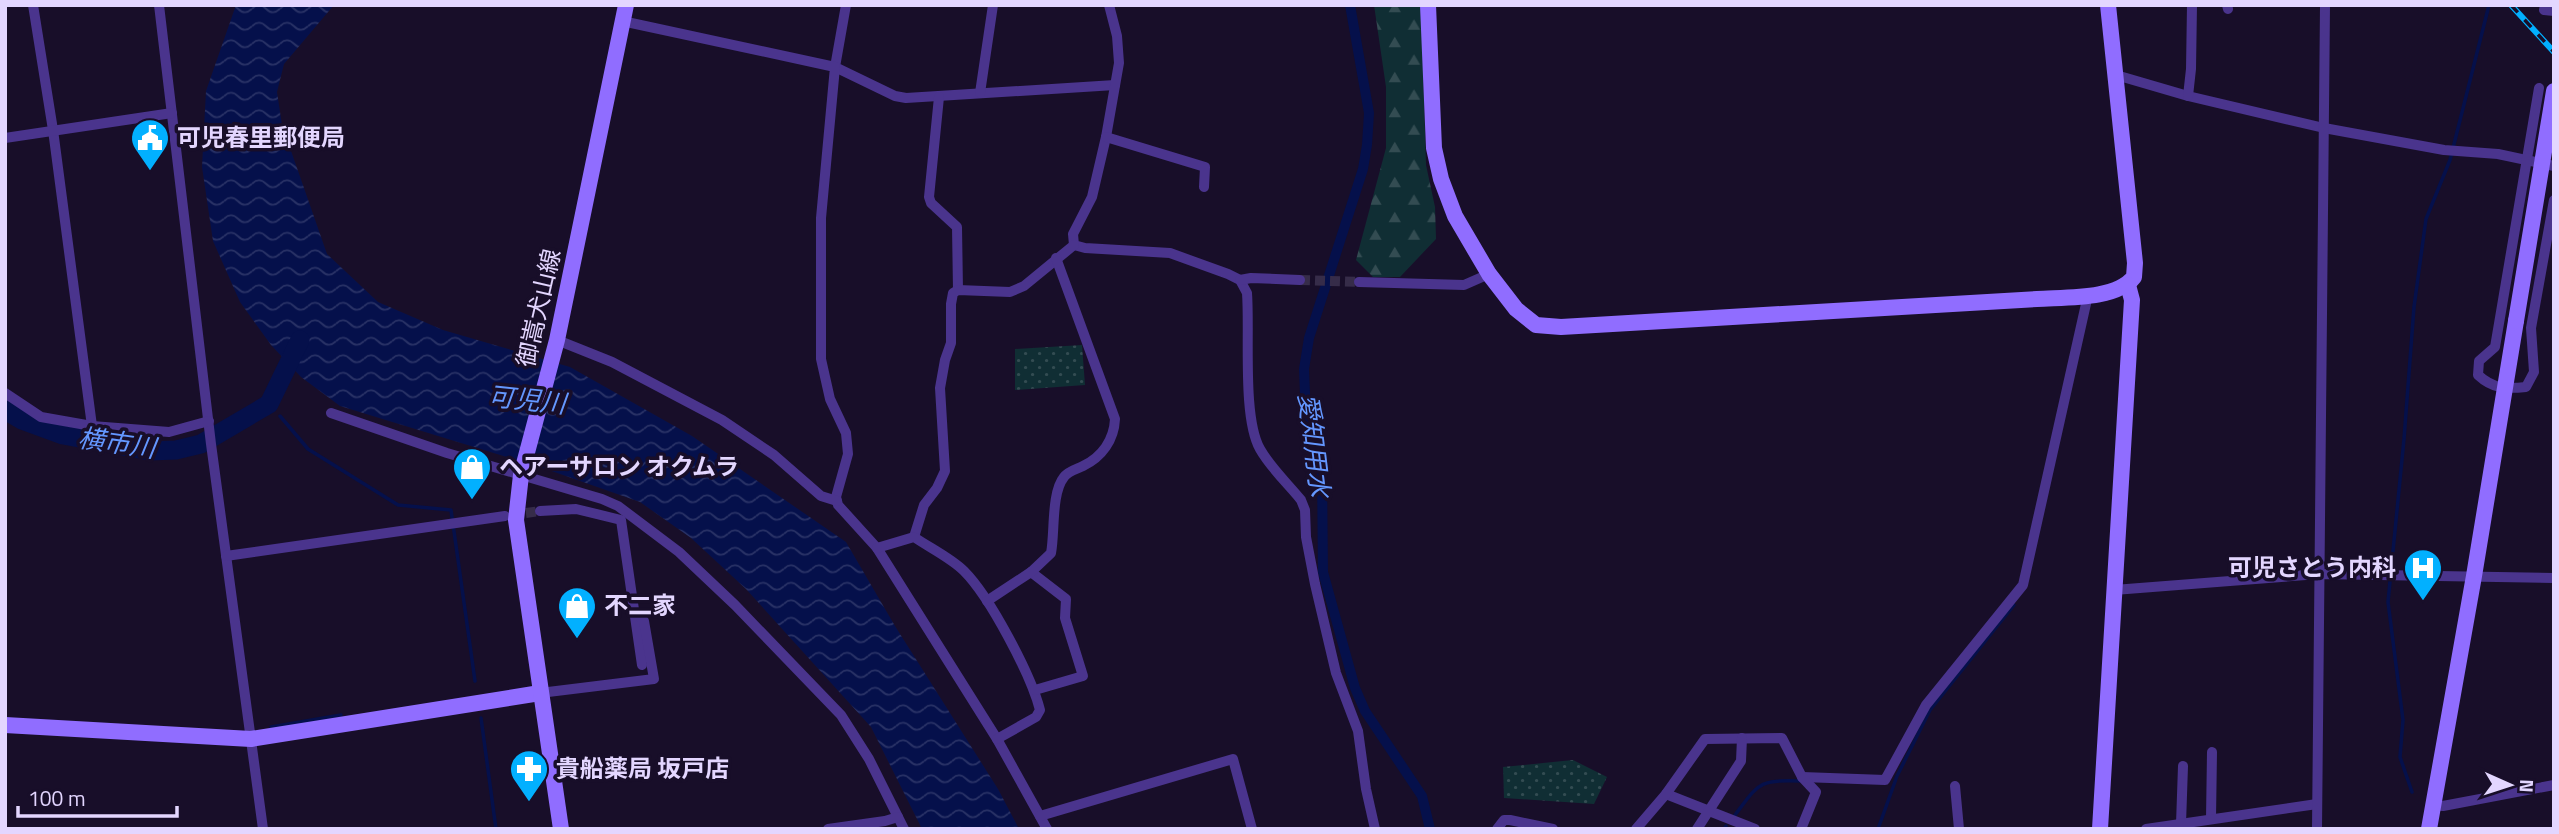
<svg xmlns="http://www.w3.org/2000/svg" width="2559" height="834" viewBox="0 0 2559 834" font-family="'Titillium Web','Noto Sans JP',sans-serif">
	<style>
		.grass { fill: url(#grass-dots) }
		.forest { fill: url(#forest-firs) }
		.water { fill: url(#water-waves) }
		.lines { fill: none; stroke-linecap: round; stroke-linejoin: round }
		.stream { stroke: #05104b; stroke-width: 3.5 }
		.canal { stroke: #05104b; stroke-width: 10 }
		.river { stroke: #05104b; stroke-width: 19 }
		.street-tunnel { stroke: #362c49; stroke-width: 10; stroke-dasharray: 10 5; stroke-linecap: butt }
		.street { stroke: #4a348d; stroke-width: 10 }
		.secondary { stroke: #906dff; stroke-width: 16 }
		.rail-casing { stroke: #02b0ff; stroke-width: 6 }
		.rail { stroke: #180e29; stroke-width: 3.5; stroke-dasharray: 10; stroke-linecap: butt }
		.secondary-bridge { stroke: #906dff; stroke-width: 16 }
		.labels { text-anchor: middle; stroke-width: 7; stroke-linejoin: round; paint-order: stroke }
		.poi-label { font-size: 24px; font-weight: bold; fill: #e3d6ff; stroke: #180e29; text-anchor: start }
		.street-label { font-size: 24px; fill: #e3d6ff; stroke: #180e29 }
		.water-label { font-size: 26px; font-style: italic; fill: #6497ff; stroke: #180e29 }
	</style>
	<defs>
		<pattern id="grass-dots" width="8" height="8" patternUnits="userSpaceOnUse" patternTransform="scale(1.75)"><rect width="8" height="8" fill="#102e34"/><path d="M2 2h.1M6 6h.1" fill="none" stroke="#334c52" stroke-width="1.8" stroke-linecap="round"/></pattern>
		<pattern id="forest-firs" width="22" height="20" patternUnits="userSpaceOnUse" patternTransform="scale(1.75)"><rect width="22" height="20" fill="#102e34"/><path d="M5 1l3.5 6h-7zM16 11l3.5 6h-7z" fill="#334c52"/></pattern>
		<pattern id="water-waves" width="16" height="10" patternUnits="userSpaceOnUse" patternTransform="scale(1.75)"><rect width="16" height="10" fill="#05104b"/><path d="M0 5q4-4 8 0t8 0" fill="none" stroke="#293266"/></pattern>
	</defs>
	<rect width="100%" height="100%" fill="#180e29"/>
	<!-- grass -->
	<g class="grass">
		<path d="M1082,345L1085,385L1015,390V349Z"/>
		<path d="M1573,760L1607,777L1594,804L1504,798L1503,767Z"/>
	</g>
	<!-- forest -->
	<path class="forest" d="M1374,5H1421L1426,165L1435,207L1436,239L1400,277H1373L1356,260L1386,148V87Z"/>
	<!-- water -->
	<path class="water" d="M236,5H334L284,64L277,92L282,125L327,254L378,302L443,330L570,367L692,436L846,542L895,626L998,789L1019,829H922L871,727L746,589L691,538L640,502L543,468L340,406L301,377L271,345L240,302L213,241L202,167L206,91Z"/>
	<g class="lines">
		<!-- stream -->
		<g class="stream">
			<path d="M269,404L273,408"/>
			<path d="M280,416L308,449L398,505L451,510L475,681"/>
			<path d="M481,718L496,829"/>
			<path d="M271,727L341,715"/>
			<path d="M2412,792L2400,757L2403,720L2388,602L2404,439L2414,307L2426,219L2450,160L2489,5"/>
			<path d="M1735,815C1760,782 1758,780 1801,781"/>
			<path d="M1724,829L1726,826"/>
			<path d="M1878,829L1897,776L1930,710L2014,605"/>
		</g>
		<!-- canal -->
		<path class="canal" d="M1350,5L1369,113L1367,145L1363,169L1309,338L1304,369L1305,394L1322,473L1323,572L1355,688L1365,711L1422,796L1430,829"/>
		<!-- river -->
		<path class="river" d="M5,410L22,420L63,435L150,451L176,450L201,444L269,404L300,340"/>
		<!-- street-tunnel -->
		<g class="street-tunnel">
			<path d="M1300,280L1359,282"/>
			<path d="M511,515L540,511"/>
		</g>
		<!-- street -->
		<g class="street">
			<path d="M33,5L53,130L92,426"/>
			<path d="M159,5L211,444L263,829"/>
			<path d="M846,5L835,67L895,96L906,98L1115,85"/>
			<path d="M1109,5L1117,36L1119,63L1106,137L1092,197L1073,234L1074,245L1085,248L1170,253L1228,274L1240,280L1247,293C1250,332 1242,417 1260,449C1270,467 1288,484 1301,500L1305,510L1306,537L1315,584L1336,673L1358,731L1366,789L1375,829"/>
			<path d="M2227,5L2228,9"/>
			<path d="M2545,5L2544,10L2554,11"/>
			<path d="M622,21L835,67L821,218V359L830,399L846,433L848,454L836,497L838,505L877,548L997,739L1047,829"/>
			<path d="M2116,75L2188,96L2324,128L2444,150L2498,154L2554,166"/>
			<path d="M2539,88L2495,347L2479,361L2478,375C2493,389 2506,389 2526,387L2534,372L2531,328L2554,200"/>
			<path d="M980,93L993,5"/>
			<path d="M2188,96L2191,69L2192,5"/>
			<path d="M939,97L929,197L931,203L957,227L958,290"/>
			<path d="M1106,137L1205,167L1204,187"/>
			<path d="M5,138L172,113"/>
			<path d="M1240,280L1251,278L1300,280"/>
			<path d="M1359,282L1464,285L1489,274"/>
			<path d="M557,340L612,362L722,420L774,455L821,496L837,501"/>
			<path d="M5,393L41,417L92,426L169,432L209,421"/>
			<path d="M331,413L447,453L602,499L618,506L679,552L735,605L841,715L869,759L904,829"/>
			<path d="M540,511L576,509L621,520L642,665"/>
			<path d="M914,537L924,505L937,488L945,471L940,388L945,360L951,343V304L953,293L958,290L1010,292L1024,286L1074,245"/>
			<path d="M877,548L914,537C930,548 951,558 964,571C990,597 1031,675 1040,710L1036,717L997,739"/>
			<path d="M226,556L505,516"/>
			<path d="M1031,572L1066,599L1065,618L1083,676L1035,690"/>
			<path d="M2114,590L2319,574L2554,578"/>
			<path d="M987,601L1031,572L1051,553C1055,533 1051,493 1064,477C1068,471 1077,469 1083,466C1102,457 1114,440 1115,419L1056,258"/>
			<path d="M540,693L654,679L644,621L634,611"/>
			<path d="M1802,777L1885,780L1926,705L2023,585L2088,295"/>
			<path d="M1955,786L1959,829"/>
			<path d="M1666,794L1755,829"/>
			<path d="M2432,805L2443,806L2554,785"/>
			<path d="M1040,816L1233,759L1252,829"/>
			<path d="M2211,819L2212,752"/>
			<path d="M2181,824L2183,766"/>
			<path d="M828,829L885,821L898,817"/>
			<path d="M1497,829L1504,820H1510L1553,829"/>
			<path d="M1636,829L1666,794L1705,739L1782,738L1802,777L1816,792L1801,829"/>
			<path d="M1697,829L1741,761L1742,738"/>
			<path d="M2146,829L2317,804"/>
			<path d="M2317,829L2325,5"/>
		</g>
		<!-- secondary -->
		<g class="secondary">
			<path d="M1428,5L1434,148L1441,179L1455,216L1489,274L1516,309L1536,325L1561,327L2037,299C2065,297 2116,300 2134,277L2135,263L2108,5"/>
			<path d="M5,725L251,739L540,693"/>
			<path d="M561,829L516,520L521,475L557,340L626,5"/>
			<path d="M2100,829L2132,300L2128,285"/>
			<path d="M2429,829L2474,576L2516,321"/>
		</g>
		<defs>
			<path id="rail" d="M2511,5L2554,52"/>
		</defs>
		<!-- rail casing -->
		<use href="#rail" class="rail-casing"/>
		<!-- rail -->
		<use href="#rail" class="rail"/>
		<!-- secondary-bridge -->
		<path class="secondary-bridge" d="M2516,321L2554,91"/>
	</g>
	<!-- icons -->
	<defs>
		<symbol id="civic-pin" viewBox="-11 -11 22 30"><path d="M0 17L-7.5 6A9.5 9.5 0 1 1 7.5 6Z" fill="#02b0ff" stroke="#180e29"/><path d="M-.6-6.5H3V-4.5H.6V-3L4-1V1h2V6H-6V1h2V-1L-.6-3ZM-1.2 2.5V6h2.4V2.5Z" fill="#fff"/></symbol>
		<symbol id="shop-pin" viewBox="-11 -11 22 30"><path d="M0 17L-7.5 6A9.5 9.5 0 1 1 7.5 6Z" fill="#02b0ff" stroke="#180e29"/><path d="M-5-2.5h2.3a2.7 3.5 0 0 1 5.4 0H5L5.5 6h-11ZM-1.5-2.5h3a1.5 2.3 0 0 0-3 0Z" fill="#fff"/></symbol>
		<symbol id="hospital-pin" viewBox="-11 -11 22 30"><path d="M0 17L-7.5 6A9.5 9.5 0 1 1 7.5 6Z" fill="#02b0ff" stroke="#180e29"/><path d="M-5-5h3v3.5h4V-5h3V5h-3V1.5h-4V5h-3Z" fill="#fff"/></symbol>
		<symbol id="pharmacy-pin" viewBox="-11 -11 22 30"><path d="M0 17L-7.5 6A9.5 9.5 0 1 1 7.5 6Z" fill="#02b0ff" stroke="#180e29"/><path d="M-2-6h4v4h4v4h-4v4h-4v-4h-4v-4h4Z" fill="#fff"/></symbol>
	</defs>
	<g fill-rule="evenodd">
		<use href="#civic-pin" x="128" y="116" width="44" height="60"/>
		<use href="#shop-pin" x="450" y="445" width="44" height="60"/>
		<use href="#hospital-pin" x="2401" y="546" width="44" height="60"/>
		<use href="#shop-pin" x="555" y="584" width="44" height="60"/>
		<use href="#pharmacy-pin" x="507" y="747" width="44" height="60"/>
	</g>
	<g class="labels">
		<!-- poi labels -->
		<g class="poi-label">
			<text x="177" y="146">可児春里郵便局</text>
			<text x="499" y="475">ヘアーサロン オクムラ</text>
			<text x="2396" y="576" text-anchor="end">可児さとう内科</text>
			<text x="604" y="614">不二家</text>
			<text x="556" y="777">貴船薬局 坂戸店</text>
		</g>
		<!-- street labels -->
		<g class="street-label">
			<text transform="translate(539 308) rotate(-77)" y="8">御嵩犬山線</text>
		</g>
		<!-- water labels -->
		<g class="water-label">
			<text transform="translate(527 400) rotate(6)" y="9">可児川</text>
			<text transform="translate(117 443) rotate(8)" y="9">横市川</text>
			<text transform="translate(1314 445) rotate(83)" y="9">愛知用水</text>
		</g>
	</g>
	<!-- border -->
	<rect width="2559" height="834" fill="none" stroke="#e3d6ff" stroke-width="14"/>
	<!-- north arrow -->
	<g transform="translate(2510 785) rotate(93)" stroke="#180e29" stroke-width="5" paint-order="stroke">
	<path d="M0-5L12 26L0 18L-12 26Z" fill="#e3d6ff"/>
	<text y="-10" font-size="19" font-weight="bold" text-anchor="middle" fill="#e3d6ff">N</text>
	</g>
	<!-- scale -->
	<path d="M18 806v10h159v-10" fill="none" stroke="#e3d6ff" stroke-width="3.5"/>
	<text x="28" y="806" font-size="21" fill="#e3d6ff" stroke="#180e29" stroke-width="5" paint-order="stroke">100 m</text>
</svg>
